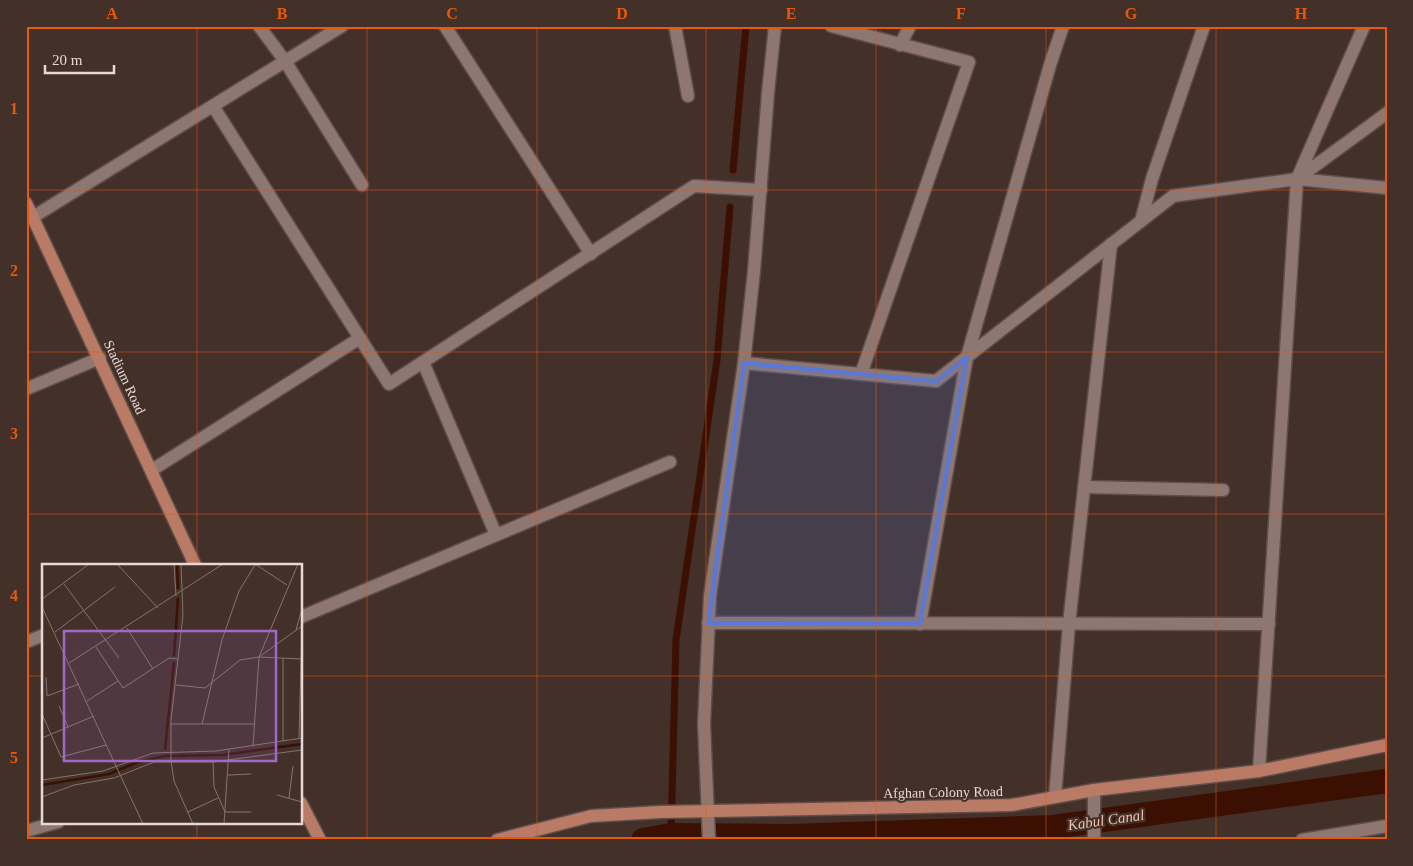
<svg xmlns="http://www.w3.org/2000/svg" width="1413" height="866" viewBox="0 0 1413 866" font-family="'Times New Roman',serif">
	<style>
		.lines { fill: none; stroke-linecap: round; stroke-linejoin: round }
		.stream { stroke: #3b1003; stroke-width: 7 }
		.canal { stroke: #3b1003; stroke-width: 24 }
		.minor-casing { stroke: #5e4d49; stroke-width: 15 }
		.major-casing { stroke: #5e4d49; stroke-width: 15 }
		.minor { stroke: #8e7770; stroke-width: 12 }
		.major { stroke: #ba7b66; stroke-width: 12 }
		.marked { fill: #5978d7; fill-opacity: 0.2; stroke: #5978d7; stroke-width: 4; stroke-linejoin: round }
		.grid { fill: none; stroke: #e8590c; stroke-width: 1; stroke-opacity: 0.55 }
		.labels { text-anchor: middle; stroke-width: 4.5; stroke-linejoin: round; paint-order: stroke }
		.street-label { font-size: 14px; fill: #e6d9d5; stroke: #433029 }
		.water-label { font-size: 15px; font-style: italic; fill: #f0bfb0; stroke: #433029 }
		.inset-river { fill: none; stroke: #3b1003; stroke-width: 2.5 }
		.inset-road { fill: none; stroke: #84746e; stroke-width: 1 }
		.view { fill: #a069c7; fill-opacity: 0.15; stroke: #a069c7; stroke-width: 2.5 }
		.inset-edge { fill: none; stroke: #e6d9d5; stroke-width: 2.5 }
		.neatline { fill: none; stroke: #e8590c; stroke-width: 2 }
		.grid-label { font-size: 16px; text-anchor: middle; font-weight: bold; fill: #e8590c }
	</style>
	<rect width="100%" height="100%" fill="#433029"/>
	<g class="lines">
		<!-- stream -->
		<g class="stream">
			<path d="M733,170L746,26"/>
			<path d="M671,835L676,640L717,360L730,207"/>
		</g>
		<!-- canal -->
		<path class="canal" d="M643,840L671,835L791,836L1053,827L1387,781"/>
		<defs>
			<g id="minor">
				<path d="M259,26L285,61L362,185"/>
				<path d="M445,26L591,254"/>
				<path d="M675,26L688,96"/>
				<path d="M831,26L969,62L861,374"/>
				<path d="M900,45L910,26"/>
				<path d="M213,106L389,384L694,186L761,190"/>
				<path d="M1297,179L1387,188"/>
				<path d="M33,217L342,26"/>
				<path d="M1141,221L1152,179L1204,26"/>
				<path d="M423,362L496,535"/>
				<path d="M744,363L936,381L1173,196L1297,179L1387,113"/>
				<path d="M26,389L100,358"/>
				<path d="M152,470L360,338"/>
				<path d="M1084,487L1223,490"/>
				<path d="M301,617L670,462"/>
				<path d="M708,623L1269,624"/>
				<path d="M920,624L967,357L1050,65L1063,26"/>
				<path d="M26,642L44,635"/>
				<path d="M1259,771L1297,179L1364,26"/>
				<path d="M1055,797L1069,624L1111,244"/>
				<path d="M26,831L58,822"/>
				<path d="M709,840L704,724L710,596L744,363L754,271L768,93L775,26"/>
				<path d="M1094,840V790"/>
				<path d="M1302,840L1387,826"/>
			</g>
			<g id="major">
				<path d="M26,203L195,565"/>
				<path d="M301,803L320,840"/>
				<path d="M497,840L591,816L660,812L1012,805L1094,790L1259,771L1387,745"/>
			</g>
		</defs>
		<!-- minor casing -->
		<use href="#minor" class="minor-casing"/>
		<!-- major casing -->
		<use href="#major" class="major-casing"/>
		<!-- minor -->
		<use href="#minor" class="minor"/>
		<!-- major -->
		<use href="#major" class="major"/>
	</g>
	<!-- marked area -->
	<path class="marked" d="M967,357L920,624L708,623L744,363L936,381Z"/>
	<!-- grid -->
	<path class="grid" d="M197,26V565M367,26V840M537,26V840M706,26V840M876,26V840M1046,26V840M1216,26V840M26,190H1387M26,352H1387M26,514H1387M26,676H44M301,676H1387M197,822V840"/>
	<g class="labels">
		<!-- street labels -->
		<g class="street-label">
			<text transform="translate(125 377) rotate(65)" y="5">Stadium Road</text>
			<text transform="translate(943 792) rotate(-1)" y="5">Afghan Colony Road</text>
		</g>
		<!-- water labels -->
		<g class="water-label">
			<text transform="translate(1106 820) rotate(-8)" y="5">Kabul Canal</text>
		</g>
	</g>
	<!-- overview -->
	<g transform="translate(42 564)">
		<rect width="260" height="260" fill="#433029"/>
		<path class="inset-river" d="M135,0L136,25M132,92L136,34M123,186L132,98M0,221L67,210L96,198L123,192L180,191L260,180"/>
		<path class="inset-road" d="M75,0L116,44M132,0L134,32M139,0L141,51L129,156V197L132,217L151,260M213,0L245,21M22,20L77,94M0,35L47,0M0,43L101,260M85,64L111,105M254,66L260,45M13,68L73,23M54,83L81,124L127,94L136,95M217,93L260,95M241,95V177M27,99L181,0M4,113L5,132L37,120M134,121L163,124L198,96L217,93L260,62M45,137L76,117M17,142L26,163M0,150L19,193L64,181M129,160H213M160,160L180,76L197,27L213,1M0,174L52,152M257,174L260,62M211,182L217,93L256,0M171,198L172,223L183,248H209M186,211L209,210M0,216L61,207L111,189L174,187L260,174M235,231L260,238M0,233L32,221L72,214L112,198H171L260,186M247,234L251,202M146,248L176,234M182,260L187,185"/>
		<path class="view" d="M22,67H234V197H22Z"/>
		<rect width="260" height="260" class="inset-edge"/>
	</g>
	<!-- border -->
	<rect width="1413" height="866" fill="none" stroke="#433029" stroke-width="55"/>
	<!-- scale -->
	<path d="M45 65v8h69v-8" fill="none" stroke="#e6d9d5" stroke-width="2.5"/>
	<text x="52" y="65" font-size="15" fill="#e6d9d5" stroke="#433029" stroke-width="4" paint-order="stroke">20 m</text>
	<rect x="28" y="28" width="1358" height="810" class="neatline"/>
	<g class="grid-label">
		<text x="112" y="19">A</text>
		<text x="282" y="19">B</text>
		<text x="452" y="19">C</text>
		<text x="622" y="19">D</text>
		<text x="791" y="19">E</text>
		<text x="961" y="19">F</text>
		<text x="1131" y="19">G</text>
		<text x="1301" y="19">H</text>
		<text x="14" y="114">1</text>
		<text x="14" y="276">2</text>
		<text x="14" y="439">3</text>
		<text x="14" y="601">4</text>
		<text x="14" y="763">5</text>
	</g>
</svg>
